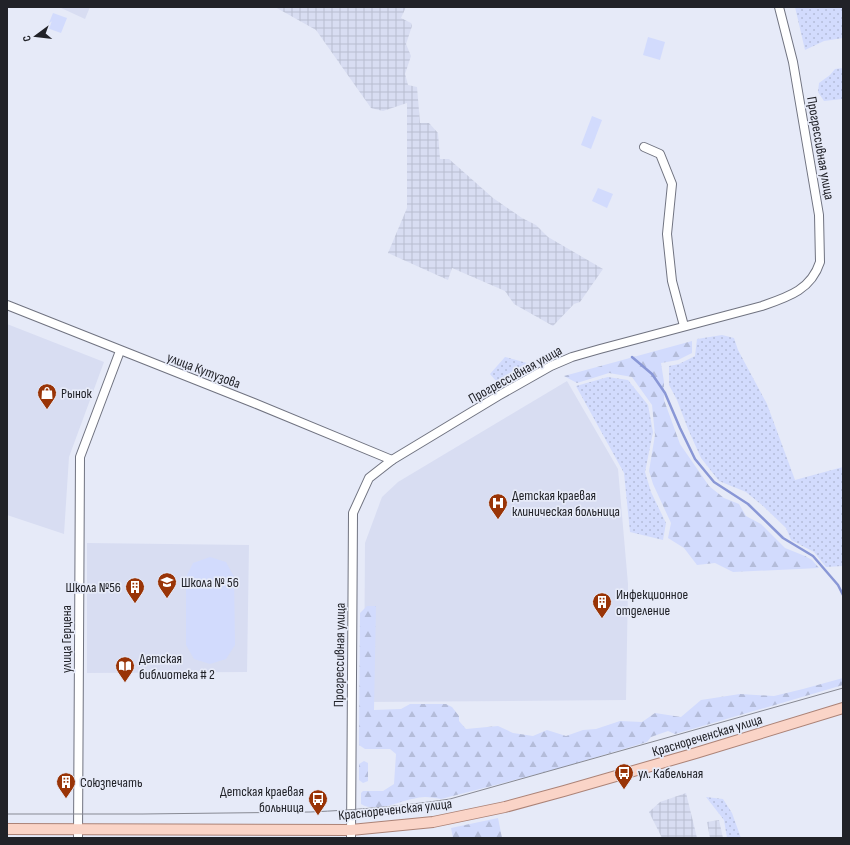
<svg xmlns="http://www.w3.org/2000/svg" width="850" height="845" viewBox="0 0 850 845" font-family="'Sofia Sans Condensed',sans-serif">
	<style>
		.built { fill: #d8ddf2 }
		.industrial { fill: url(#industrial-grid) }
		.grass { fill: url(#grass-dots) }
		.forest { fill: url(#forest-firs) }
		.park { fill: #d2dbfd }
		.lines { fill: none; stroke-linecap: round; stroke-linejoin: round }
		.stream { stroke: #8997d6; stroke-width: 2.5 }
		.minor-casing { stroke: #707380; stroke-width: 10 }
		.major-casing { stroke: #ac8377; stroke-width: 12 }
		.minor { stroke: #fff; stroke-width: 8 }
		.major { stroke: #fad4c7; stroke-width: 10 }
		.tram { stroke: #878993; stroke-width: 1 }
		.labels { text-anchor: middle; stroke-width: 3.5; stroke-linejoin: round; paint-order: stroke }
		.street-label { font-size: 14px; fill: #212228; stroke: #e6eaf8 }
		.poi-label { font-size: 14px; fill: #212228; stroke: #e6eaf8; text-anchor: start }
	</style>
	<defs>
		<pattern id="industrial-grid" width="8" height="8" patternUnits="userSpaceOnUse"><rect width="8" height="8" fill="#d8ddf2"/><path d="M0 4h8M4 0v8" fill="none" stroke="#b9bdd0"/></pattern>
		<pattern id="grass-dots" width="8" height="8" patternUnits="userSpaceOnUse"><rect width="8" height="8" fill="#d2dbfd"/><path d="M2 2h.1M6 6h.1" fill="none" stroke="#b4bcd9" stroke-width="1.8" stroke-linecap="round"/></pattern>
		<pattern id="forest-firs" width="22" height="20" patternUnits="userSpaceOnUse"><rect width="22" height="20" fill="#d2dbfd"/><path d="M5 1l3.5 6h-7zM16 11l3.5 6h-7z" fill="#b4bcd9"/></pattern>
	</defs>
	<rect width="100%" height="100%" fill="#e6eaf8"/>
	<!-- built -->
	<g class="built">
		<path d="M59,7H90L85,19Z"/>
		<path d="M7,324L104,362L69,457L64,534L7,515Z"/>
		<path d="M567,381L618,469L628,584L626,700L364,702L365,543L382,497L398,482Z"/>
		<path d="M87,543L249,545L247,672L87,673Z"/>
	</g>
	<!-- industrial -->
	<g class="industrial">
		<path d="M275,7H406L401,18L411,23L412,26L406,44L411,56L405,74L408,85L417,87L420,123H429L438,133L440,159H449L493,198L522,218L536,225L548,237L603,269L580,302L574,304L553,326L514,304L505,291L452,268L448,280L388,253L407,208V103L383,111L371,108L316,30Z"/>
		<path d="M686,793L697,838H662L649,812L660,802Z"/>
		<path d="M719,820L723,838H710L707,822Z"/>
	</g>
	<!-- grass -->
	<g class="grass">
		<path d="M795,7H843V38L824,41L805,50Z"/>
		<path d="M843,68V99L824,101L818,92L819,83L830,75L835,69Z"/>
		<path d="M722,335L734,338L738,350L767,404L795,480L843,467V566L826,567L814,552L791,540L786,528L763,506L746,492L719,481L701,458L688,429L677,400L669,385V366L679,364L695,356L697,339Z"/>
		<path d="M505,357L527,363L496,381L490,374Z"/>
		<path d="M608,377L628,380L648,405L653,432L645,472L651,492L666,523L663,540L630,532L624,473L576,386Z"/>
		<path d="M706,797L723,799L732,813L741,838H727L724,820Z"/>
	</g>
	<!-- forest -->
	<g class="forest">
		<path d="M692,341V353L678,360L661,363L664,382V400L680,444L709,486L724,498L739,504L746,516L761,524L785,548L805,556L812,560L819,568L733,572L715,563L697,565L684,548L668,538L671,523L653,484L649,471L655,435L652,405L632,377L609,373L577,383L564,376Z"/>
		<path d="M367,606H376L374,710L401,709L410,704H446L452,707L459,716V721L466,729L498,726L513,733L533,736L547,730L566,736L583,730L596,729L620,721L642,722L655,713L681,717L701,700L740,694L774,696L803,689L843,678V685L675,734L668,731L651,737L647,742L553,770L441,799C436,798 430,797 425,797C405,797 379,815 361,804V793L363,791H383L394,784L396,754L390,749H365L359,745L360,613Z"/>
		<path d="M364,761L368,763V781L363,783L359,780V764Z"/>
		<path d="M498,818L502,838H453L451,828Z"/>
	</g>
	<!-- park -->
	<g class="park">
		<path d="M53,13L67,18L61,33L47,28Z"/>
		<path d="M648,37L665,42L660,60L643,55Z"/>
		<path d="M592,116L602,120L591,149L581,145Z"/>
		<path d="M598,188L613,194L607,208L592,201Z"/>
		<path d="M210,557L226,562L234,577L235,645L226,659L210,664L194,659L186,645V577L193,563Z"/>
	</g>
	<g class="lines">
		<!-- stream -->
		<path class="stream" d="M632,357L652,374L665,393L680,428L695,459L714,482L748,504L783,538L813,556L838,585L843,595"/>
		<defs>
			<g id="minor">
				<path d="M644,147L660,154L672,184L667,234L672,281L684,326"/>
				<path d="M7,305L254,403L392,460"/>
				<path d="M78,838L80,457L120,351"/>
				<path d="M351,838L353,513L369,478L392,460L498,396L551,366L572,357L600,349L762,306C788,297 811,290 820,262L819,215L793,62L779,7"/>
			</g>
			<path id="major" d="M7,829L351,830L433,822L505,807L564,791L696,753L843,708"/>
		</defs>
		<!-- minor casing -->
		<use href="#minor" class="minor-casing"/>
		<!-- major casing -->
		<use href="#major" class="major-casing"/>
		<!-- minor -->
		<use href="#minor" class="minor"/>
		<!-- major -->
		<use href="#major" class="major"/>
		<!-- tram -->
		<path class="tram" d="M7,814H142L310,812C356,810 404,806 450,799L843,688"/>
	</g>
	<!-- icons -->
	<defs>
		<symbol id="shop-pin" viewBox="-11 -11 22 30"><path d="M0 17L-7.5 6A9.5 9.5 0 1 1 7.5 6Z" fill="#993407" stroke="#e6eaf8"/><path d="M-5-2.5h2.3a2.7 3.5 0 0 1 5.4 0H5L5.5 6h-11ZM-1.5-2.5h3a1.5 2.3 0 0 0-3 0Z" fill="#fff"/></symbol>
		<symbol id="hospital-pin" viewBox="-11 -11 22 30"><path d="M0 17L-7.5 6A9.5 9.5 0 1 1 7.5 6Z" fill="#993407" stroke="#e6eaf8"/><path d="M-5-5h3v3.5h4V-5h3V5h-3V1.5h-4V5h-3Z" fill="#fff"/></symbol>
		<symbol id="school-pin" viewBox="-11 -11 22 30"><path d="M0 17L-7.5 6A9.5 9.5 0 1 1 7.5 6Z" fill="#993407" stroke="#e6eaf8"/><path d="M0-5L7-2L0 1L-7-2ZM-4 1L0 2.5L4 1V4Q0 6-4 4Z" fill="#fff"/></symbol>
		<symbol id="building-pin" viewBox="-11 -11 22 30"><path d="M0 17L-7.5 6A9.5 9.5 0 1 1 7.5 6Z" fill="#993407" stroke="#e6eaf8"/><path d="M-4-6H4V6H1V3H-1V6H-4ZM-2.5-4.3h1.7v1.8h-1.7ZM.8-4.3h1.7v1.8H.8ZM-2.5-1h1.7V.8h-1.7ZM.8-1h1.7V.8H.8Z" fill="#fff"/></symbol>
		<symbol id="library-pin" viewBox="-11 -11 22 30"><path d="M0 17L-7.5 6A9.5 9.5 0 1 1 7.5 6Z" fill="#993407" stroke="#e6eaf8"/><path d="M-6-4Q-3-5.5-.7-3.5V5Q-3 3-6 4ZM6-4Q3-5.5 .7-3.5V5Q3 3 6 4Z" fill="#fff"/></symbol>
		<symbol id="bus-pin" viewBox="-11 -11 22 30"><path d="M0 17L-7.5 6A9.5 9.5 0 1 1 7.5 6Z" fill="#993407" stroke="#e6eaf8"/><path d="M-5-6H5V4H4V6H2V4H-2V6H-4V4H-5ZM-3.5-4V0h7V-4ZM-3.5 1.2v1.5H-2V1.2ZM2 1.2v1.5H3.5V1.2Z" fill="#fff"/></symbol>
	</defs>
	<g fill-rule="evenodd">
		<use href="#shop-pin" x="36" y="382" width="22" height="30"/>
		<use href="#hospital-pin" x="487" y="492" width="22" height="30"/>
		<use href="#school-pin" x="156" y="571" width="22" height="30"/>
		<use href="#building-pin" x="124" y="576" width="22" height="30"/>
		<use href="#building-pin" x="591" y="591" width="22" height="30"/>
		<use href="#library-pin" x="114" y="655" width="22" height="30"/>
		<use href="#bus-pin" x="613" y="762" width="22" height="30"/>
		<use href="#building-pin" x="55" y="771" width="22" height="30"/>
		<use href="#bus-pin" x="307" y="788" width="22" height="30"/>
	</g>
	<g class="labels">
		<!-- street labels -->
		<g class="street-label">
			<text transform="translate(821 148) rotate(80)" y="5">Прогрессивная улица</text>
			<text transform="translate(204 370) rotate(21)" y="5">улица Кутузова</text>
			<text transform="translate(515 374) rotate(-29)" y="5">Прогрессивная улица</text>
			<text transform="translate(66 639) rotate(-90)" y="5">улица Герцена</text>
			<text transform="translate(339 655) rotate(-89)" y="5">Прогрессивная улица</text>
			<text transform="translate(707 735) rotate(-17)" y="5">Краснореченская улица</text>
			<text transform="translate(395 809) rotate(-6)" y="5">Краснореченская улица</text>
		</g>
		<!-- poi labels -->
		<g class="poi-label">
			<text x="61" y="398">Рынок</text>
			<text x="512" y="500">Детская краевая<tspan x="512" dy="16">клиническая больница</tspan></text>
			<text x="181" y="587">Школа № 56</text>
			<text x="121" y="592" text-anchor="end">Школа №56</text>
			<text x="616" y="599">Инфекционное<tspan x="616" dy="16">отделение</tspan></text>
			<text x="139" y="663">Детская<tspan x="139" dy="16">библиотека # 2</tspan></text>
			<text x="638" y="778">ул. Кабельная</text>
			<text x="80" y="787">Союзпечать</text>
			<text x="304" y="796" text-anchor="end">Детская краевая<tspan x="304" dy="16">больница</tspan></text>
		</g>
	</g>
	<!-- border -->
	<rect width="850" height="845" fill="none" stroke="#212228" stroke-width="16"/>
	<!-- north arrow -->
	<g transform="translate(36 36) rotate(255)" stroke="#e6eaf8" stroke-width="3" paint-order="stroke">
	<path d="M0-3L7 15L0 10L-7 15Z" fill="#212228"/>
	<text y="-6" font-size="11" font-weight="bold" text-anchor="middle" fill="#212228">С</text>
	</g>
</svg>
